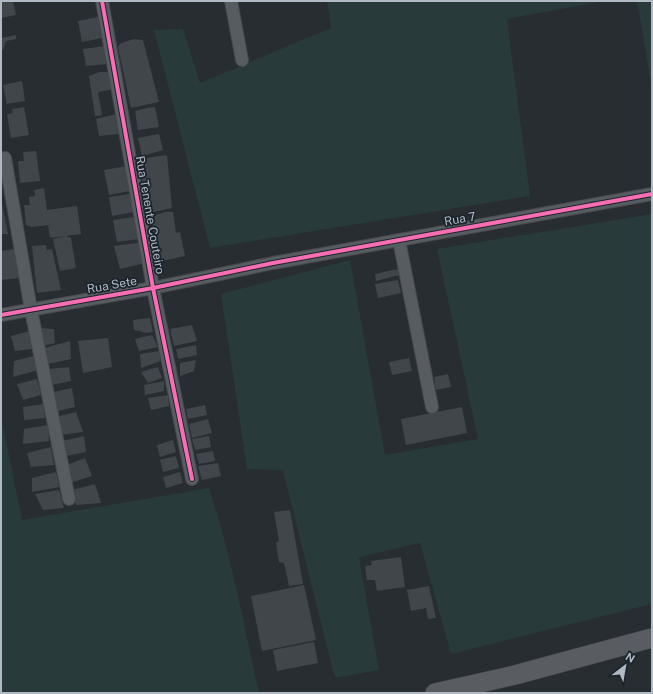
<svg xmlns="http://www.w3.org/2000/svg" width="653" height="694" viewBox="0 0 653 694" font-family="'Public Sans',sans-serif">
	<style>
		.green { fill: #283a39 }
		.building { fill: #41464a }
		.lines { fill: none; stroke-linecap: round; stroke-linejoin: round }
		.minor-casing { stroke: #46494d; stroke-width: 14 }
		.primary-casing { stroke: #454a4f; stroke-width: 20 }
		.minor { stroke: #575c60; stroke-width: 12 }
		.primary { stroke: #595d62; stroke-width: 19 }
		.cycleway-casing { stroke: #1b242c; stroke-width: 6 }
		.cycleway { stroke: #f96db3; stroke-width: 4 }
		.labels { text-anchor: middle; stroke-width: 3.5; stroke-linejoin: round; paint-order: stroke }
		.street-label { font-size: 12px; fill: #b1bac4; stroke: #1b242c }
	</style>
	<rect width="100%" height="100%" fill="#282d32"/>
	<!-- green -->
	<g class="green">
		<path d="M327,1H604L507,19L530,196L210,248L154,30L183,29L200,83L331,28Z"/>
		<path d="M637,1H652V89Z"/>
		<path d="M652,214V604L451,654L420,543L359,557L379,670L335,678L283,470L247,469L221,294L350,260L385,455L478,439L437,249Z"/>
		<path d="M1,416L22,520L209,488C231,555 244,624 259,693H1Z"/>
	</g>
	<!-- building -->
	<g class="building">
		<path d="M1,1H13L16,15L1,18Z"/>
		<path d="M98,17L102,38L82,42L78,21Z"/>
		<path d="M16,35V39L6,41L3,50L1,51V38Z"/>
		<path d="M134,39L143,40L159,102L131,108L118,47L121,43Z"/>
		<path d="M105,46L109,64L86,66L83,49Z"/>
		<path d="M100,72H110L114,89L98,92L102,115L95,116L89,76Z"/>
		<path d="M22,81L25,101L7,104L3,85Z"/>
		<path d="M24,107L29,135L11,138L7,114L13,113L12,109Z"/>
		<path d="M155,107L159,127L138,130L135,111L147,108Z"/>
		<path d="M117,114L120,134L99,136L96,119Z"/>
		<path d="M159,134L163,150L142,156L138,138Z"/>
		<path d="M36,151L40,181L20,183L18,161H24L23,152Z"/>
		<path d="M167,155L172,208L149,213L143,189L139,159Z"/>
		<path d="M127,166L130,191L109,195L104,170Z"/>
		<path d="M44,188L47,210L77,206L81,234L50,238L48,225L32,227L26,225L24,205H30L29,197L35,196L34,190Z"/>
		<path d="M131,194L134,212L112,216L109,197Z"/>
		<path d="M1,204H2L8,234H1Z"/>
		<path d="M165,212H173L176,233L180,232L185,256L154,263L149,238L154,237L152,216Z"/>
		<path d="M133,217L139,239L117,242L113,220Z"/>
		<path d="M66,236L71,238L76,268L60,271L53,239Z"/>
		<path d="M143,242L145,263L120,269L114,246Z"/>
		<path d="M46,245L47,250L52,249L61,290L37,293L32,246Z"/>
		<path d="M15,249L19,278L1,280V251Z"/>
		<path d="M398,269L399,275L376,281L375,274Z"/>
		<path d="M398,280L401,293L378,298L375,284Z"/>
		<path d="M150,318L153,332L145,333L140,331L134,330L133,320Z"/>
		<path d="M192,325L197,341L174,346L170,329Z"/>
		<path d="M40,328L54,329L55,343L42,346Z"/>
		<path d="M30,331L32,349L15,351L11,336Z"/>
		<path d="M152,335L158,347L139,351L135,339Z"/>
		<path d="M108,338L112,367L83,373L78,341Z"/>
		<path d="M70,341L71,359L48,364L44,348Z"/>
		<path d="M196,345L197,355L178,359L176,349Z"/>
		<path d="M159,351L161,361L141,368L140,354Z"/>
		<path d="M33,356L38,370L13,377L14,361Z"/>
		<path d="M409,358L412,371L392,375L389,362Z"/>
		<path d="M196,360L194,371L180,376V363Z"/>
		<path d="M69,367L71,381L52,385L49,369Z"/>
		<path d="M158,367L162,378L148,383L141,372Z"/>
		<path d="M448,374L451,387L436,390L434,377Z"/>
		<path d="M37,379L41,395L23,400L17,384Z"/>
		<path d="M164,381V391L145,395L144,385Z"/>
		<path d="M72,388L75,407L58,411L54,392Z"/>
		<path d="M168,395L169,406L151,410L148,398Z"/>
		<path d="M43,404L45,418L24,420L23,407Z"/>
		<path d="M205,405L207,415L188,419L186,409Z"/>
		<path d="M462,407L467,433L406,445L401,419Z"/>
		<path d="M76,412L83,432L60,435V416Z"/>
		<path d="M208,419L212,433L192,438L189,424Z"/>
		<path d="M48,425L49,441L23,444L24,429Z"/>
		<path d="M84,436L86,452L66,456L62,441Z"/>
		<path d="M209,436L211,447L195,450L192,439Z"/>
		<path d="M173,440L176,452L160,457L157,445Z"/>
		<path d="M51,447L54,465L31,467L27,453Z"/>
		<path d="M213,451L215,461L199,464L196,454Z"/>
		<path d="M176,456L179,468L163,472L160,460Z"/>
		<path d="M85,458L92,476L70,483L69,464Z"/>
		<path d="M218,463L221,476L202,480L198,466Z"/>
		<path d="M56,472L59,487L32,492V478Z"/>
		<path d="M180,472L183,483L166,488L163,477Z"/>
		<path d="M95,484L101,503L76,505L72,490Z"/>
		<path d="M59,490L64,508L43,510L35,494Z"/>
		<path d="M290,510L303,584L289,586L284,563L279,562L276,543L279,541L274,512Z"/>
		<path d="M401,557L405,587L377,591L375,580H367L365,566L372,565L371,561Z"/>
		<path d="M304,585L316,640L262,651L251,596Z"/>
		<path d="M429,586L436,618L428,619L426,608L411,611L407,590Z"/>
		<path d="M314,642L318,663L277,671L273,650Z"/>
	</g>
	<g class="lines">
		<defs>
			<g id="minor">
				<path d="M102,1L153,288L192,479"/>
				<path d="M231,1L242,60"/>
				<path d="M5,158L31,310L69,499"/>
				<path d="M399,240L432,407"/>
				<path d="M1,315L153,288L273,263L652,194"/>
			</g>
			<path id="primary" d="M435,693L515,675L652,638"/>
		</defs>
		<!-- minor casing -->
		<use href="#minor" class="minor-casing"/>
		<!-- primary casing -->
		<use href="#primary" class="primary-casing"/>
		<!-- minor -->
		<use href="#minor" class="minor"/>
		<!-- primary -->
		<use href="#primary" class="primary"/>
		<defs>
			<g id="cycleway">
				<path d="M102,1L153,288L192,479"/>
				<path d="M1,315L153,288L273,263L652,194"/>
			</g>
		</defs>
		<!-- cycleway casing -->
		<use href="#cycleway" class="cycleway-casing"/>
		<!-- cycleway -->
		<use href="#cycleway" class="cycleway"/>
	</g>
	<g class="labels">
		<!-- street labels -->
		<g class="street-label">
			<text transform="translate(150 215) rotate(80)" y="4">Rua Tenente Couteiro</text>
			<text transform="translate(460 219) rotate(-10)" y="4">Rua 7</text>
			<text transform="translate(112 285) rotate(-10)" y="4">Rua Sete</text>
		</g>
	</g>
	<!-- border -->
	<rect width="653" height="694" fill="none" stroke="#b1bac4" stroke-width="4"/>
	<!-- north arrow -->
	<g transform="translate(625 666) rotate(31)" stroke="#1b242c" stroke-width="3" paint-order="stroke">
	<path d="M0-3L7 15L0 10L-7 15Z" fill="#b1bac4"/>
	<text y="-6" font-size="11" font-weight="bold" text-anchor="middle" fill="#b1bac4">N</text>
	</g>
</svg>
